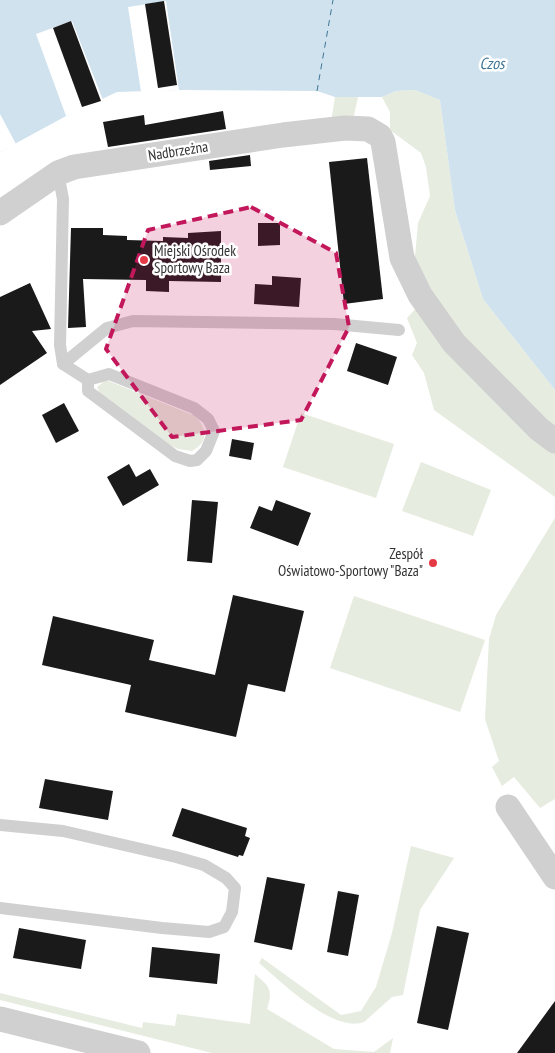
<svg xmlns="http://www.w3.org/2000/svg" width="555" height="1053" viewBox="0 0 555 1053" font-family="'PT Sans Narrow',sans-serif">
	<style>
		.green { fill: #e6ecdf }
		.water { fill: #cfe2ee }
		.pier { fill: #fff }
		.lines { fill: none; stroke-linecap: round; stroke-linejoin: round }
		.ferry { stroke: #3f7597; stroke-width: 1; stroke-dasharray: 6 5; stroke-linecap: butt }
		.building { fill: #1a1a1a }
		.lane { stroke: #d0d0d0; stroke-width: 12 }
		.street { stroke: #d0d0d0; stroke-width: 25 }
		.marked { fill: #c2185b; fill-opacity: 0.2; stroke: #c2185b; stroke-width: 4; stroke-dasharray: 10 6; stroke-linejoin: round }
		.poi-dot { fill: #e63946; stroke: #fff; stroke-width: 2 }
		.labels { text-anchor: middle; stroke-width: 5; stroke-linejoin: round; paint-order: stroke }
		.street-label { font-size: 15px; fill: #333; stroke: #fff }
		.poi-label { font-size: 15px; fill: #333; stroke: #fff; text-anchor: start }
		.water-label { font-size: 16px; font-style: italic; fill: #3f7597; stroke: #fff }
	</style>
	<rect width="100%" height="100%" fill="#fff"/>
	<!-- green -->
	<g class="green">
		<path d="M415,90L440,100L455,210L483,299L555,390V430L456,329L418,272L415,256L418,223L430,196L426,167L421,153L390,130V112L382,97L396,91Z"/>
		<path d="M335,97H358L353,120L331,122Z"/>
		<path d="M420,304L555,450V497L434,410L424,373L412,355L417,343L407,318Z"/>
		<path d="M106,380L193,415C208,426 209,442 192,451L178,449L166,443L100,394L97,387Z"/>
		<path d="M301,413L394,444L376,498L283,467Z"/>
		<path d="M421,462L491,490L473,536L402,511Z"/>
		<path d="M555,518V799L540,808L514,777L502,786L492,767L499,761L485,719L489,639L496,615Z"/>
		<path d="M354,596L485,640L460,712L330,668Z"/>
		<path d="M411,846L454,858L420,910L403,995L392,997L364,1022C332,1033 282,982 259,963L262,958L341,1015L361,1011L376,987L392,933Z"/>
		<path d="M255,974C270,987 273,990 267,1009L334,1049L374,1052L393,1038L390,1053H212L0,1000V993L142,1028L143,1022L175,1026L177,1014L250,1024Z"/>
	</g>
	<!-- water -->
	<path class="water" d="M0,0H555V390L483,299L455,210L440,100L415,90L396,91L382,97H335L317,91L179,90L117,92L66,116L0,152Z"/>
	<!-- pier -->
	<g class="pier">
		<path d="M166,1L179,90L141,92L128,7Z"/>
		<path d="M72,21L103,100L66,116L36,34Z"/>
		<path d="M0,114L16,144L0,152Z"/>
	</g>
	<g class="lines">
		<!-- ferry -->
		<path class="ferry" d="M317,91L333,0"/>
	</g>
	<!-- building -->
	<g class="building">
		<path d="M164,1L177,85L158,88L145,4Z"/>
		<path d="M71,21L101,101L82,107L53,28Z"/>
		<path d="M223,111L226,129L108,147L103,122L144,115L145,125Z"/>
		<path d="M250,155L251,166L210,170L209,161Z"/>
		<path d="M367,158L383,299L344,304L329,162Z"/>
		<path d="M258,223H280V245L258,246Z"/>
		<path d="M71,228H103V235L127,236V240L163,241V237L188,238V233L221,231V282L169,281V292L146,291V280L83,279L86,327L68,328Z"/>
		<path d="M272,276L301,278L299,307L254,304L255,284L272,285Z"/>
		<path d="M30,283L51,329L32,331L47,353L0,385V297Z"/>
		<path d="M356,343L397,357L388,385L347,371Z"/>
		<path d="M64,403L79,431L56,443L42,415Z"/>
		<path d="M232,439L254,443L251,460L229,456Z"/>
		<path d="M129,464L136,477L150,469L159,485L123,506L107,477Z"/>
		<path d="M192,500L218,502L212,563L187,561Z"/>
		<path d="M276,500L311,513L298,546L250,528L259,506L272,511Z"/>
		<path d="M233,595L304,611L285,692L248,684L236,737L125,712L131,685L42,665L53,616L154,640L149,660L215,675Z"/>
		<path d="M45,779L113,791L108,820L39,808Z"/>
		<path d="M182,808L247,828L245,836L250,838L243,856L239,855L238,857L172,836Z"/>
		<path d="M267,877L305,884L292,950L254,942Z"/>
		<path d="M338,891L359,895L348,956L327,952Z"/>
		<path d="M437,926L469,933L448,1030L417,1023Z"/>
		<path d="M19,928L86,940L81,969L13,958Z"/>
		<path d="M152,947L220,954L217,984L149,977Z"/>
		<path d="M555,1001V1053H517Z"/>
	</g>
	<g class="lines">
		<!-- lane -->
		<g class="lane">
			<path d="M58,173L63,199L60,345L63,364L88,380L109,374L194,408L208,419L214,431L206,451L197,460L190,461L175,456L88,391V380"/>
			<path d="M63,364L107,328L133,321L334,324L399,330"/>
			<path d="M0,825L63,831L176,857L204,865L226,878L235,888L232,912L224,927L209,932L162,928L0,908"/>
		</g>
		<!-- street -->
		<g class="street">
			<path d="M0,213L58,173L74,167L283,135L345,128L368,129L380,136L383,142L402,258L420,295L454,343L539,429L555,441"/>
			<path d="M508,807L555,877"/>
			<path d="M0,1019L138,1053"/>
		</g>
	</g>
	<!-- marked area -->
	<path class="marked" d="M251,207L336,253L349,327L301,420L172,437L106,349L148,230Z"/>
	<!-- markers -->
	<g class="poi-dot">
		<circle cx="144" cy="260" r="5"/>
		<circle cx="433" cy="563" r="5"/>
	</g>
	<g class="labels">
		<!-- street labels -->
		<g class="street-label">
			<text transform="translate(178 151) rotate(-9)" y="5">Nadbrzeżna</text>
		</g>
		<!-- poi labels -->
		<g class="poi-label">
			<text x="154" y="256">Miejski Ośrodek<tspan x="154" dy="17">Sportowy Baza</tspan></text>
			<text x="423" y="559" text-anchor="end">Zespół<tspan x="423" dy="17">Oświatowo-Sportowy "Baza"</tspan></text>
		</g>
		<!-- water labels -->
		<g class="water-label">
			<text x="492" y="69">Czos</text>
		</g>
	</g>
</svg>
